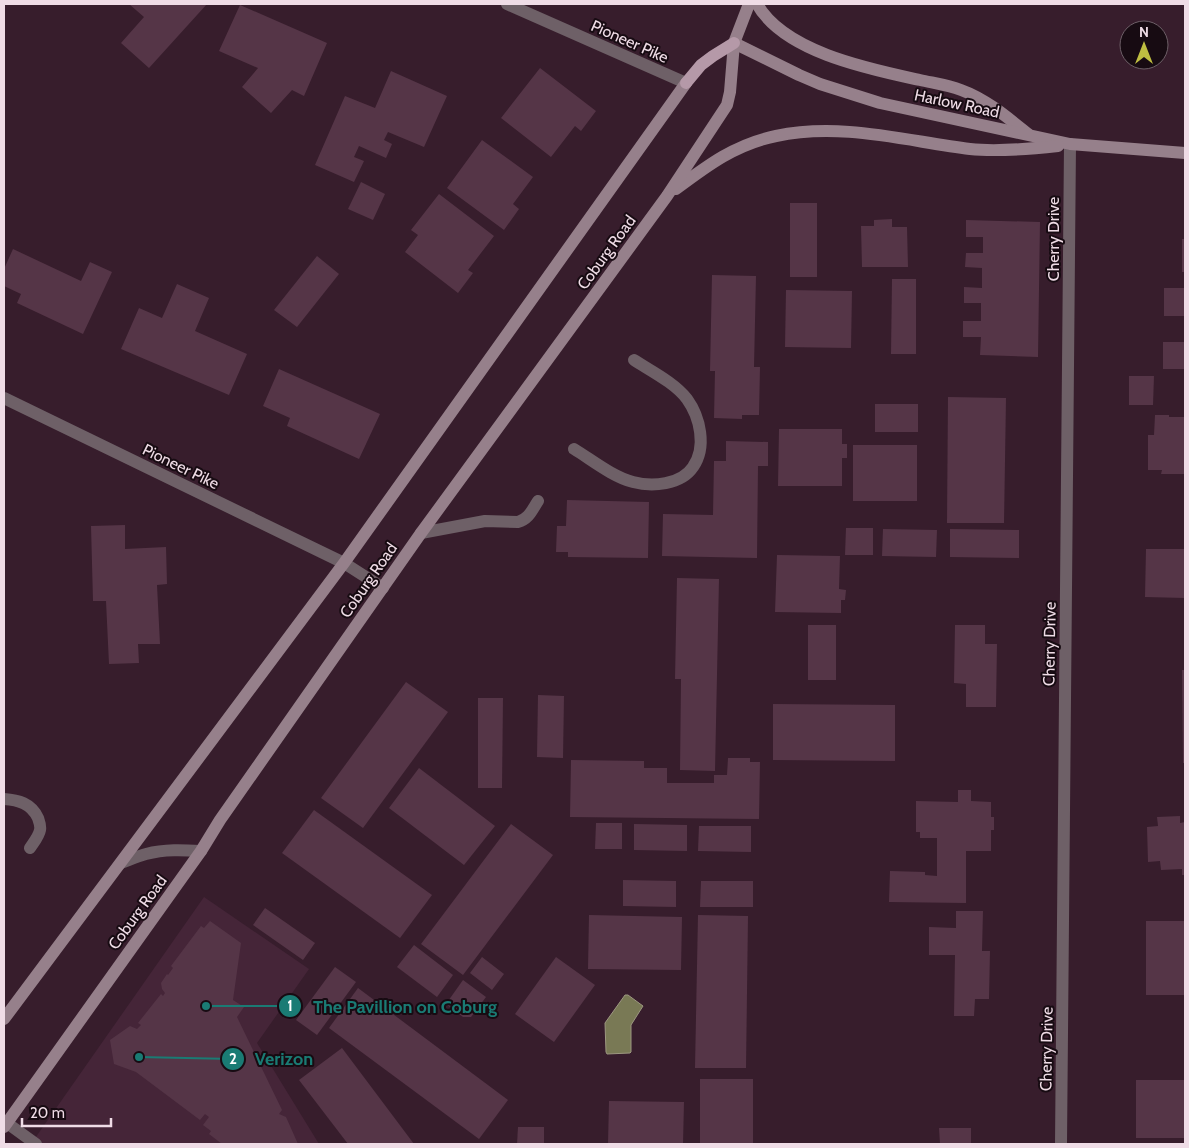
<svg xmlns="http://www.w3.org/2000/svg" width="1189" height="1148" viewBox="0 0 1189 1148" font-family="Cabin,sans-serif">
	<style>
		.built { fill: #452538 }
		.water { fill: #797955; stroke: #9c9780 }
		.building { fill: #553547 }
		.lines { fill: none; stroke-linecap: round; stroke-linejoin: round }
		.service { stroke: #6e6067; stroke-width: 12 }
		.minor { stroke: #6e6067; stroke-width: 12 }
		.secondary { stroke: #96808b; stroke-width: 12 }
		.primary { stroke: #b599a8; stroke-width: 12 }
		.labels { text-anchor: middle; stroke-width: 4; stroke-linejoin: round; paint-order: stroke }
		.street-label { font-size: 16px; fill: #efdce6; stroke: #170b12 }
		.leader { fill: none; stroke: #1a7b74; stroke-width: 2 }
		.callout-dot { fill: #1a7b74; stroke: #170b12; stroke-width: 2 }
		.mark-label { font-size: 15px; text-anchor: middle; font-weight: bold; fill: #fff }
		.callout-label { font-size: 18px; text-anchor: middle; font-weight: bold; fill: #1a7b74; stroke: #170b12; stroke-width: 4; stroke-linejoin: round; paint-order: stroke }
	</style>
	<rect width="100%" height="100%" fill="#371d2c"/>
	<!-- built -->
	<path class="built" d="M204,897L309,969L257,1043L319,1144H31Z"/>
	<!-- water -->
	<path class="water" d="M625,995H628L643,1006L631,1025V1052L630,1053L607,1054L606,1052L605,1023Z"/>
	<!-- building -->
	<g class="building">
		<path d="M129,4H207L149,68L121,43L144,17Z"/>
		<path d="M240,5L327,43L304,96L292,90L271,113L242,87L258,68L219,51Z"/>
		<path d="M540,68L596,111L581,131L575,126L551,157L501,118Z"/>
		<path d="M391,71L447,96L424,147L388,132L384,140L392,144L386,158L359,146L354,157L364,161L354,182L315,165L345,96L375,108Z"/>
		<path d="M482,140L533,177L513,204L519,209L504,230L447,188Z"/>
		<path d="M361,182L385,194L373,220L348,209Z"/>
		<path d="M439,194L494,236L468,270L473,273L458,293L405,252L418,235L411,230Z"/>
		<rect x="790" y="203" width="27" height="74"/>
		<path d="M892,219V227H907L908,267H862L861,226H874V220Z"/>
		<path d="M966,220L1040,222L1038,357L980,355L981,337H963V321H981V303H964V287L982,288V268L965,267L966,253H983V237H966Z"/>
		<rect x="1182" y="239" width="3" height="33"/>
		<path d="M13,249L81,281L90,262L112,272L83,334L17,303L21,294L4,286V269Z"/>
		<path d="M317,256L339,274L297,327L274,310Z"/>
		<path d="M712,275L756,276L754,367H760L759,415H742V419L714,418L715,371H710Z"/>
		<path d="M892,279H916V354H891Z"/>
		<path d="M177,284L209,298L195,331L247,354L229,395L121,349L139,308L162,318Z"/>
		<rect x="1164" y="288" width="21" height="28"/>
		<path d="M786,290L852,291L851,348L785,347Z"/>
		<rect x="1163" y="342" width="22" height="27"/>
		<path d="M279,369L380,414L359,459L287,426L290,418L263,406Z"/>
		<path d="M1129,376H1154L1153,405H1129Z"/>
		<path d="M948,397L1006,398L1004,523H947Z"/>
		<rect x="875" y="404" width="43" height="28"/>
		<path d="M1155,415H1169V417H1185V474H1161L1162,470H1148V435H1154Z"/>
		<path d="M779,429H842V444H847V458H842V486H778Z"/>
		<path d="M726,441L768,442V466H758L757,558L662,556L663,514L713,515L714,461H726Z"/>
		<rect x="853" y="445" width="64" height="56"/>
		<path d="M567,500L649,502L648,558L568,557V552H556L557,526H566Z"/>
		<path d="M125,525V549L166,547L167,584L157,585L160,644H138L139,663L109,664L106,601H93L91,526Z"/>
		<path d="M846,528H873V555H845Z"/>
		<path d="M883,529L937,530L936,557L882,556Z"/>
		<path d="M950,529L1019,530V558L950,557Z"/>
		<path d="M1146,549H1185V598L1145,597Z"/>
		<path d="M777,555L840,556L839,589L846,590L845,600H841V613L775,612Z"/>
		<path d="M677,578L719,579L715,771L680,770L681,679H675Z"/>
		<rect x="808" y="625" width="28" height="55"/>
		<path d="M955,625H985V644H997L996,707H966V684L954,683Z"/>
		<path d="M1182,670H1185V763H1183Z"/>
		<path d="M406,682L448,712L363,828L321,798Z"/>
		<path d="M538,695L564,696L563,758L537,757Z"/>
		<path d="M478,698H503L502,788H478Z"/>
		<path d="M773,704L895,705V761L773,760Z"/>
		<path d="M728,758H750V762H760L759,819L570,817L571,760L644,761V768H667V783H714V775H727Z"/>
		<path d="M419,768L495,826L464,865L389,808Z"/>
		<path d="M958,790H971V801L991,802V817H994V830H991V851H966V903L889,902L890,871L925,872V875L937,876V838H920V832H916V801L958,802Z"/>
		<path d="M314,810L432,895L400,938L282,853Z"/>
		<path d="M1180,816V823L1185,822V875H1182V869L1161,870L1160,861L1148,862L1147,827L1158,826L1157,817Z"/>
		<path d="M596,823H622V849H595Z"/>
		<path d="M511,824L553,855L463,975L421,944Z"/>
		<path d="M634,824L687,825V851L634,850Z"/>
		<path d="M699,826H751V852L698,851Z"/>
		<path d="M623,880L676,881V907L623,906Z"/>
		<path d="M701,881H753V907H700Z"/>
		<path d="M265,908L315,943L303,960L253,925Z"/>
		<path d="M956,911H983L982,951H990L989,999H975L974,1016H954L955,955H929V927L956,928Z"/>
		<path d="M589,915L682,917L681,970L588,969Z"/>
		<path d="M698,915L748,916L746,1068H695Z"/>
		<path d="M210,921L241,943L233,1000L244,1007L237,1017L282,1110L279,1114L286,1117L298,1144H222L209,1134L211,1131L203,1125L209,1117L205,1114L200,1120L136,1072L114,1064L110,1040L130,1026L137,1029L141,1025L138,1023L161,994L163,996L165,993L162,989L161,983L167,974L168,975L173,968L171,966L201,926L204,928Z"/>
		<rect x="1146" y="921" width="39" height="74"/>
		<path d="M414,945L453,975L437,997L397,967Z"/>
		<path d="M482,957L504,974L492,990L470,973Z"/>
		<path d="M556,957L595,985L554,1042L515,1014Z"/>
		<path d="M335,967L356,982L317,1035L296,1020Z"/>
		<path d="M463,980L486,997L471,1017H463L446,1004Z"/>
		<path d="M358,988L508,1100L479,1139L329,1028Z"/>
		<path d="M342,1048L414,1144H348L299,1080Z"/>
		<rect x="700" y="1079" width="53" height="65"/>
		<rect x="1136" y="1080" width="49" height="58"/>
		<path d="M609,1101L684,1102L683,1144H608Z"/>
		<path d="M518,1127H544V1144H517Z"/>
		<path d="M939,1128H971V1144H940Z"/>
	</g>
	<g class="lines">
		<!-- service -->
		<g class="service">
			<path d="M574,449C592,460 613,477 633,482C652,487 681,485 693,467C707,447 700,417 687,399C675,383 651,371 634,360"/>
			<path d="M421,533L485,521L518,522C529,519 532,510 538,501"/>
			<path d="M4,799C18,800 31,803 38,818C39,821 41,826 40,830C39,836 34,842 30,848"/>
			<path d="M121,863C129,860 138,856 146,854C165,849 183,850 201,851"/>
			<path d="M7,1123L36,1144"/>
		</g>
		<!-- minor -->
		<g class="minor">
			<path d="M507,4L686,83"/>
			<path d="M4,398L344,563L383,588"/>
			<path d="M1061,1144L1070,144"/>
		</g>
		<!-- secondary -->
		<g class="secondary">
			<path d="M757,4C784,52 869,69 920,80C933,83 948,85 961,90C986,99 1007,117 1028,134"/>
			<path d="M734,43L799,75L820,84L880,103L1070,144L1185,153"/>
			<path d="M676,189C708,165 736,144 776,136C841,122 906,141 970,149C997,152 1030,149 1058,146"/>
			<path d="M4,1019L344,563L686,83"/>
			<path d="M4,1127L201,851L220,820L421,533L667,196L727,105L730,92L734,43L749,4"/>
		</g>
		<!-- primary -->
		<path class="primary" d="M686,83L701,65L713,56L734,43"/>
	</g>
	<g class="labels">
		<!-- street labels -->
		<g class="street-label">
			<text transform="translate(630 41) rotate(24)" y="6">Pioneer Pike</text>
			<text transform="translate(957 103) rotate(12)" y="6">Harlow Road</text>
			<text transform="translate(1053 239) rotate(-90)" y="6">Cherry Drive</text>
			<text transform="translate(606 252) rotate(-54)" y="6">Coburg Road</text>
			<text transform="translate(181 466) rotate(26)" y="6">Pioneer Pike</text>
			<text transform="translate(368 580) rotate(-55)" y="6">Coburg Road</text>
			<text transform="translate(1049 644) rotate(-89)" y="6">Cherry Drive</text>
			<text transform="translate(137 912) rotate(-54)" y="6">Coburg Road</text>
			<text transform="translate(1046 1049) rotate(-89)" y="6">Cherry Drive</text>
		</g>
	</g>
	<!-- callouts -->
	<path class="leader" d="M206 1006L290 1006M139 1057L233 1059"/>
	<g class="callout-dot">
		<circle cx="206" cy="1006" r="5"/>
		<circle cx="139" cy="1057" r="5"/>
		<circle cx="290" cy="1006" r="12"/>
		<circle cx="233" cy="1059" r="12"/>
	</g>
	<g class="mark-label">
		<text x="290" y="1011">1</text>
		<text x="233" y="1064">2</text>
	</g>
	<g class="callout-label">
		<text x="405" y="1013">The Pavillion on Coburg</text>
		<text x="284" y="1065">Verizon</text>
	</g>
	<!-- border -->
	<rect width="1189" height="1148" fill="none" stroke="#efdce6" stroke-width="10"/>
	<!-- north arrow -->
	<g transform="translate(1144 45)"><circle r="24" fill="#170b12" stroke="#6d5f67"/>
	<path d="M0-4L9 19L0 12L-9 19Z" fill="#bfbe41"/>
	<text y="-8" font-size="14" font-weight="bold" text-anchor="middle" fill="#efdce6">N</text>
	</g>
	<!-- scale -->
	<path d="M22 1118v8h89v-8" fill="none" stroke="#efdce6" stroke-width="2.5"/>
	<text x="30" y="1118" font-size="15" fill="#efdce6" stroke="#170b12" stroke-width="4" paint-order="stroke">20 m</text>
</svg>
